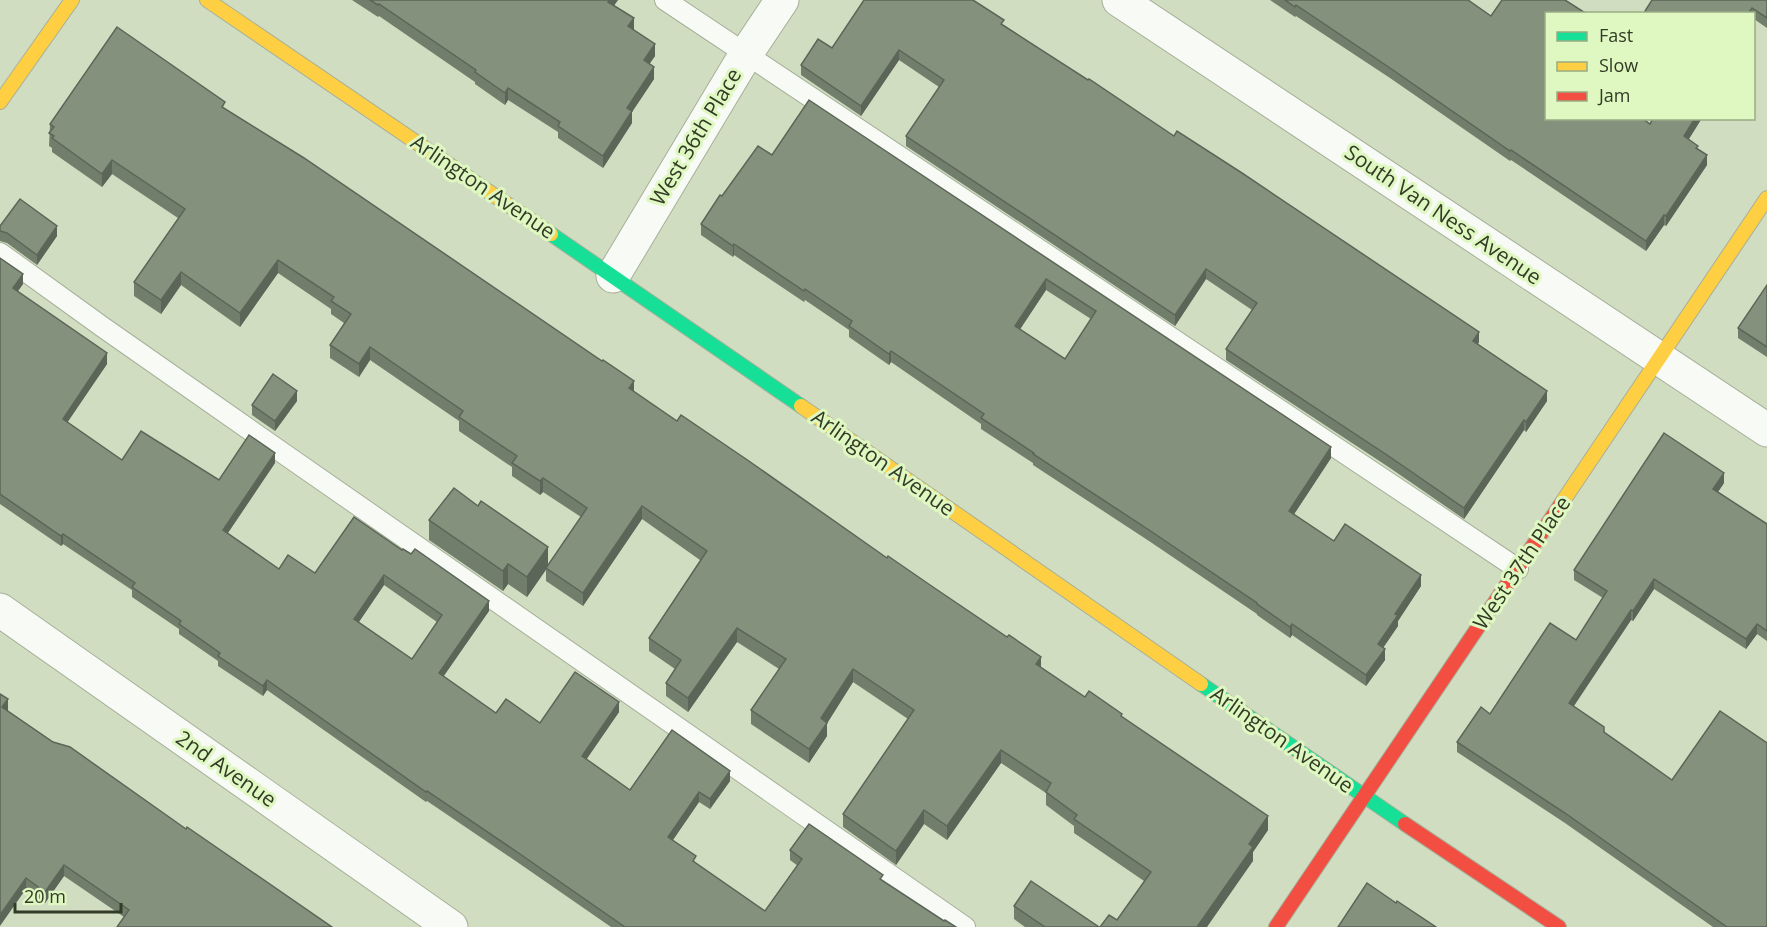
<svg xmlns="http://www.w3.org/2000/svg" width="1767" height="927" viewBox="0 0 1767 927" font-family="'Open Sans',sans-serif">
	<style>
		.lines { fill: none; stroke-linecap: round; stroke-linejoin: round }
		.lane-casing { stroke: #a6b099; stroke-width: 22 }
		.street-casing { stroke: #a6b099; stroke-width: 35 }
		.fast-casing { stroke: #a6b099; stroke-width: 16 }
		.slow-casing { stroke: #a6b099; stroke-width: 16 }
		.jam-casing { stroke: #a6b099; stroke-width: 16 }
		.lane { stroke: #f8faf6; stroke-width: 20 }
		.street { stroke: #f8faf6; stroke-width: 33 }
		.fast { stroke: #16e098; stroke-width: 14 }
		.slow { stroke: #ffcf43; stroke-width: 14 }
		.jam { stroke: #f24e42; stroke-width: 14 }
		.wall { fill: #727e6c; fill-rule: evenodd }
		.shaded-wall { fill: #5c6658 }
		.building { fill: #84927d; stroke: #5c6658; stroke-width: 1.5; fill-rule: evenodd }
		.labels { text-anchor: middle; stroke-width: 6; stroke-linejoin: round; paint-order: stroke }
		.street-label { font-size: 21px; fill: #323b26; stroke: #dff7c1 }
	</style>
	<rect width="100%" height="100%" fill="#d1ddc0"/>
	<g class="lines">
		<defs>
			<g id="lane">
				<path d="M665,0L1518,569"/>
				<path d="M0,253L104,328L300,465L965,927"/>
			</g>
			<g id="street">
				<path d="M1119,0L1767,430"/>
				<path d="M613,276L746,54L782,0"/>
				<path d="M0,610L451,927"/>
			</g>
			<g id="fast">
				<path d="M551,234L801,406"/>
				<path d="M1201,684L1405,824"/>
			</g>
			<g id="slow">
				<path d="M207,0L551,234"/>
				<path d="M0,102L72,0"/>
				<path d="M801,406L1201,684"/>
				<path d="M1561,504L1767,198"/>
			</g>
			<g id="jam">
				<path d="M1405,824L1559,927"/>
				<path d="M1276,927L1561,504"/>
			</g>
		</defs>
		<!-- lane casing -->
		<use href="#lane" class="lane-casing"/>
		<!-- street casing -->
		<use href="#street" class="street-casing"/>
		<!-- fast casing -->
		<use href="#fast" class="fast-casing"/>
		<!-- slow casing -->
		<use href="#slow" class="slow-casing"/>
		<!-- jam casing -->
		<use href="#jam" class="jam-casing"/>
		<!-- lane -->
		<use href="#lane" class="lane"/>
		<!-- street -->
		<use href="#street" class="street"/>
		<!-- fast -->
		<use href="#fast" class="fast"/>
		<!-- slow -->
		<use href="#slow" class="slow"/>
		<!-- jam -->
		<use href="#jam" class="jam"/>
	</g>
	<!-- wall -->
	<g class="wall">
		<path d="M352,0H618L614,5L655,56L649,64L654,79L632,112V123L603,168L558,138V132L508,100L505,105L475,84V82L379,16L378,17Z"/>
		<path d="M1270,0H1468L1491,16L1502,0H1567L1546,118L1650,124L1653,118H1702L1688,140L1698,149L1707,165L1666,226L1664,225L1646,251L1511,160L1510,161L1390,78L1296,16L1295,17Z"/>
		<path d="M1767,0V28L1754,19V14H1645V11Z"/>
		<path d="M1004,25L1479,342L1478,344L1547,401L1526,432L1524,430L1464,519L1390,468L1226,360V349L1252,310L1206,279L1175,326L906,146V136L939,87L899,60L861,116L801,75V65Z"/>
		<path d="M809,100L1331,458L1294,514L1334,541L1421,586L1398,621V626L1383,648L1385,660L1366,686L1292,635L1290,638L1257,615V614L1149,541L1033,465V463L981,429V424L891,362L889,365L849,337V330L805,300L804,302L734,255L733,257L701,235V224L722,196L772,155ZM1046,290L1091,319L1065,359L1020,329Z"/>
		<path d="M225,109L634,392L1085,697L1122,717L1268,830L1253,852V861L1117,920L1144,881L1074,833V826L1046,805V793L1001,763L947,840L924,824L896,865L843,827V814L908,719L853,682L827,723V736L809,763L751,724V710L779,669L737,642L688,712L666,696V683L675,669L649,651V638L700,560L642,519L583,606L546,581V569L527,597L508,584L503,591L429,540V520L548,566L581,517L543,492L540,495L512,476V467L459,431V421L370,360L359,377L330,358V345L344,323L331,314V309L278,273L240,327L181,285L161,314L134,296V282L178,218L112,174L102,187L52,152V148L49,146L50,124Z"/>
		<path d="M0,226L57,236L37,265L7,243L0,241Z"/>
		<path d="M0,258L23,284L18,291L107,364L67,422L122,460L219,480L275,463L228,533L279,569L315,573L354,517L489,611L443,676L496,713L540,723L619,712L586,759L630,790L730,781L710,809L699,802L673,840L696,863L765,911L798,866L790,860V850L883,881L944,921L956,927H611L520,864L427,801L426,802L267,690L263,696L218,666V661L179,634V629L132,597V590L63,544L61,546L0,504ZM384,585L437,622L412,659L359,622Z"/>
		<path d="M1767,285V357L1738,338V328Z"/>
		<path d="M297,401L275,431L252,415V405Z"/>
		<path d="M1724,483L1718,492L1767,524V641L1757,634L1746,649L1654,589L1633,621L1631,620L1574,706L1604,732L1767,927H1713L1565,823L1457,752V742L1576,640L1603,598L1574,580V570Z"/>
		<path d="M0,694L7,710L53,742L186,829L124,917L64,876L45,903L26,889Z"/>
		<path d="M1014,906L1099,927H1025L1014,919Z"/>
	</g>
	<!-- shaded-wall -->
	<g class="shaded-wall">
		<path d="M610,0H618L608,14V2Z"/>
		<path d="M634,18V30L628,26Z"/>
		<path d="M655,44V56L644,72V60Z"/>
		<path d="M899,50V60L861,116V106Z"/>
		<path d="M654,67V79L632,112V123L603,168V156L627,108Z"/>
		<path d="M508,88V100L505,105V93Z"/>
		<path d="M1695,118H1702L1684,147V136Z"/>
		<path d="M1707,155V165L1666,226V216Z"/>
		<path d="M112,160V174L102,187V174Z"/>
		<path d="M1664,215V225L1646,251V241Z"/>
		<path d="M57,226V236L37,265V255Z"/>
		<path d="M734,244V255L733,257V246Z"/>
		<path d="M278,260V273L240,327V313Z"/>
		<path d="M1206,269V279L1175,326V315Z"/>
		<path d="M181,272V285L161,314V300Z"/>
		<path d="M23,274V284L13,298V288Z"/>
		<path d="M1046,279V290L1015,337V326Z"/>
		<path d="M1479,332V342L1473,351V341Z"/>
		<path d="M370,347V360L359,377V364Z"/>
		<path d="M891,351V362L889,365V354Z"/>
		<path d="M107,353V364L63,429V419Z"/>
		<path d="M634,381V395L629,388Z"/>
		<path d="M297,391V401L275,431V421Z"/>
		<path d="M1547,391V401L1526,432V422Z"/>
		<path d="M1524,420V430L1464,519V508Z"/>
		<path d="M1331,447V458L1289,522V511Z"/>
		<path d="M275,453V463L223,540V530Z"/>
		<path d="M1724,473V483L1713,499V489Z"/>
		<path d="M543,478V492L540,495V481Z"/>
		<path d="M642,506V519L583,606V593Z"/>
		<path d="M63,534V544L61,546V536Z"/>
		<path d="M548,547V567L527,597V577Z"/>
		<path d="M508,564V584L503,591V571Z"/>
		<path d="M384,575V585L354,629V619Z"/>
		<path d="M1421,575V586L1398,621V626L1378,655V644L1395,614Z"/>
		<path d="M1654,579V589L1633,621V611Z"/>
		<path d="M489,601V611L439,683V673Z"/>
		<path d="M1631,610V620L1569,713V703Z"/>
		<path d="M1292,624V635L1290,638V627Z"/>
		<path d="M1757,624V634L1746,649V639Z"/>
		<path d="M737,628V642L688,712V698Z"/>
		<path d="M1385,649V660L1366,686V675Z"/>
		<path d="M1041,657V671L1036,664Z"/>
		<path d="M853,669V682L823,730L827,723V736L809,763V749L821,718Z"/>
		<path d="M267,680V690L263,696V686Z"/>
		<path d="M8,699V710L2,718V707Z"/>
		<path d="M619,702V712L582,766V756Z"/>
		<path d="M1001,750V763L947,840V826Z"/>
		<path d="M730,771V781L710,809V799Z"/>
		<path d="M699,792V802L668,847V837Z"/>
		<path d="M924,810V824L896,865V851Z"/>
		<path d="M1268,816V830L1253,852V861L1207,927H1197L1249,844Z"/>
		<path d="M64,865V876L45,903V892Z"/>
		<path d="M26,878V889L0,926V915Z"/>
	</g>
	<!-- building -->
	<g class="building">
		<path d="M370,0H610L608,2L634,18L628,26L655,44L644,60L654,67L627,108L632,111L603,156L558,126L560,122L508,88L505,93L475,72L476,70L379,4L378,5Z"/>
		<path d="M864,0H973L1004,20L1001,24L1088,80L1089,79L1174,136L1177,131L1242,173L1479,332L1473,341L1547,391L1526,422L1524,420L1464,508L1390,457L1226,349L1257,303L1206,269L1175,315L906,136L944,80L899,50L861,106L801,65L818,39L832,48Z"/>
		<path d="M1285,0H1468L1491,16L1502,0H1565L1587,14H1546V118H1642L1650,124L1653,118H1695L1684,136L1698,146L1696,148L1707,155L1666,216L1664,215L1646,241L1511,150L1510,151L1390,68L1296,5L1295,7Z"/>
		<path d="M1652,0H1767V18L1752,8L1748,14H1649L1645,11Z"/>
		<path d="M117,27L225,102L222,107L304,158L602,361L603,360L634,381L629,388L677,421L681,415L746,459L887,558L888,556L933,587L1007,637L1009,635L1041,657L1036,664L1085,697L1089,691L1122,714L1121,716L1268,816L1249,844L1253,847L1197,927H1100L1109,915L1117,920L1151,872L1074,819L1077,815L1046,792L1051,783L1001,750L947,826L924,810L896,851L843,814L914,710L853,669L821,718L827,723L809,749L751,710L786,659L737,628L688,698L666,683L681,660L649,638L707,551L642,506L583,593L546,568L587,508L543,478L540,481L512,463L517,456L459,417L463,411L370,347L359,364L330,345L351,314L331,301L334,297L278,260L240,313L181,272L161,300L134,282L185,209L112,160L102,174L52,138L54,136L49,133L54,127L50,124Z"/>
		<path d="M809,100L1331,447L1289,511L1334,541L1345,524L1421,575L1395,614L1398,615L1378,644L1385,649L1366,675L1292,624L1290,627L1257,604V603L1149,530L1033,454L1034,453L981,418L984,414L891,351L889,354L849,326L852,321L805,289L804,291L734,244L733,246L701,224L720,195L722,196L758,146L772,155ZM1046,279L1096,311L1065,359L1015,326Z"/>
		<path d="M20,199L57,226L37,255L7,233L0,231V226Z"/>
		<path d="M0,258L23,274L13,288L107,353L63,419L122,460L141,431L219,480L249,435L275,453L223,530L279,569L288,555L315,573L354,517L402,550L403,549L411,554L415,549L489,601L439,673L496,713L506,699L540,723L575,672L619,702L582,756L630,790L672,730L730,771L710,799L699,792L668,837L696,856L693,861L765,911L802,859L790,850L809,824L883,875L880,879L944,921L945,920L956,927H625L520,854L427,791L426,792L267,680L263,686L218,656L220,653L179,624L181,621L132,587L135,583L63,534L61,536L0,494ZM384,575L442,615L412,659L354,619Z"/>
		<path d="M1767,285V347L1738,328Z"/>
		<path d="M273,374L297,391L275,421L252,405Z"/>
		<path d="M1664,433L1724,473L1713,489L1767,524V631L1757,624L1746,639L1654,579L1633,611L1631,610L1569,703L1604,727V732L1672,780L1720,711L1767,743V927H1727L1565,813L1457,742L1481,707L1490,714L1550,623L1576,640L1607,591L1574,570Z"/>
		<path d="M454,488L478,506L481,501L548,547L527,577L508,564L503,571L429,520Z"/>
		<path d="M0,694L8,699L2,707L53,742L70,747L186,829L187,827L332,927H117L129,910L64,865L45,892L26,878L0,915Z"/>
		<path d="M1031,881L1099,927H1045L1014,906Z"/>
		<path d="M1367,883L1396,903L1397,901L1436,927H1338Z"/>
	</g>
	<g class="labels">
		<!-- street labels -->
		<g class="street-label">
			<text transform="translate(696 137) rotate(-59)" y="7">West 36th Place</text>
			<text transform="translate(483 187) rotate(34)" y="7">Arlington Avenue</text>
			<text transform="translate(1443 215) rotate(34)" y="7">South Van Ness Avenue</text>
			<text transform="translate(883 463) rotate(35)" y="7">Arlington Avenue</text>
			<text transform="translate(1522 563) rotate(-56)" y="7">West 37th Place</text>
			<text transform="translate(1282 740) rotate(35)" y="7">Arlington Avenue</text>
			<text transform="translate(226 769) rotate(35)" y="7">2nd Avenue</text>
		</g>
	</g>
	<!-- legend -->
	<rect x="1545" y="12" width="210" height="108" fill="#dff7c1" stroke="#9aac83" stroke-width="1.5"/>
	<rect x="1557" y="32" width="30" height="9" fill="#16e098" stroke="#9aac83" stroke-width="1.5"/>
	<text x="1599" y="42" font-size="18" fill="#323b26">Fast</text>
	<rect x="1557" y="62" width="30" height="9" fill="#ffcf43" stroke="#9aac83" stroke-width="1.5"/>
	<text x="1599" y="72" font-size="18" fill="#323b26">Slow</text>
	<rect x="1557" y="92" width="30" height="9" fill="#f24e42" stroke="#9aac83" stroke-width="1.5"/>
	<text x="1599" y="102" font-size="18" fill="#323b26">Jam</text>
	<!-- scale -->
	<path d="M15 903v9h106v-9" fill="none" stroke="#323b26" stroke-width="3"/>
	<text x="24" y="903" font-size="18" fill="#323b26" stroke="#dff7c1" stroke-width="4.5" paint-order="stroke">20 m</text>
</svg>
